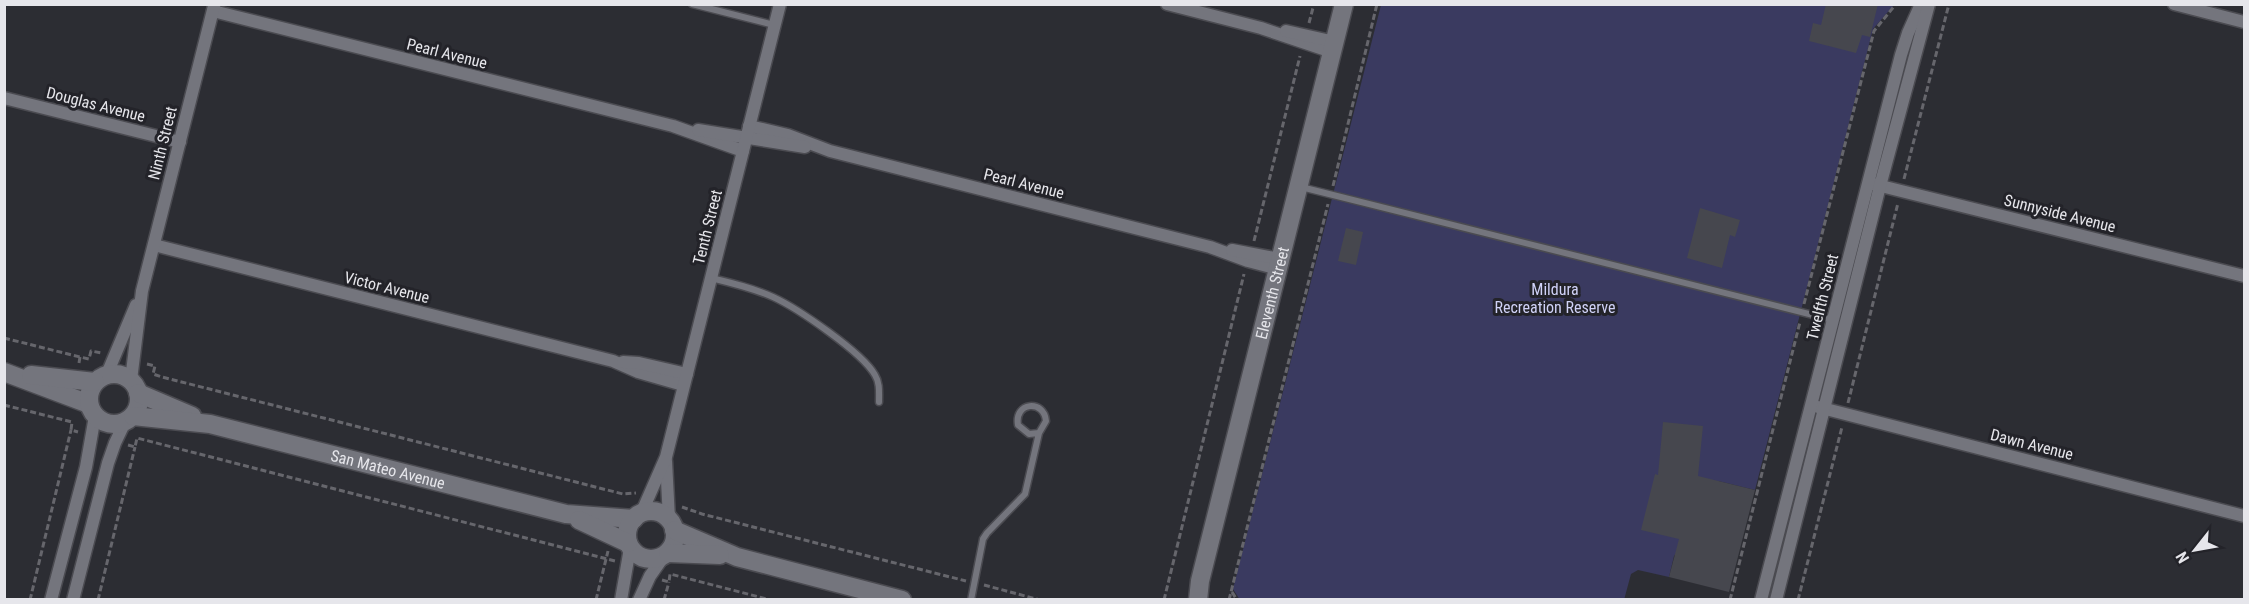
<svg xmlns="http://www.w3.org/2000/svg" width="2249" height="604" viewBox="0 0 2249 604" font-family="'Roboto Condensed',sans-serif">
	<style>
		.green { fill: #3a3a60 }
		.building { fill: #46474e }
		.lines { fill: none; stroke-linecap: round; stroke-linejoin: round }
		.lane-casing { stroke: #4b4b51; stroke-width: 9 }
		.street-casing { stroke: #4b4b51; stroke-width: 15 }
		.secondary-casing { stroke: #4b4b51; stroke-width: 21 }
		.path { stroke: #66666c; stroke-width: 3; stroke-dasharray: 6 3; stroke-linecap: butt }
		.lane { stroke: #74757d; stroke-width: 6 }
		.street { stroke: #74757d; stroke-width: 12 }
		.secondary { stroke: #74757d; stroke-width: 18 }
		.labels { text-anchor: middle; stroke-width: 6; stroke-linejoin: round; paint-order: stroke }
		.street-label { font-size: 16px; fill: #e6e6eb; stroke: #232329 }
		.park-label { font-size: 16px; fill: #d0d2f7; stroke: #232329 }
	</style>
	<rect width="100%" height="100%" fill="#2c2d33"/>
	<!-- green -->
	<path class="green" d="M1381,5H1894L1873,29L1755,490L1718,481L1688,539L1674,556L1669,577L1638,570L1631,574L1624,600H1240L1233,589Z"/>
	<!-- building -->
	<g class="building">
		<path d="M1826,4H1878L1870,37L1862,35L1856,53L1809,41L1813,23L1821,25Z"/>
		<path d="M1700,208L1740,220L1735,237L1730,235L1722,268L1687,258Z"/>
		<path d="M1346,228L1363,232L1356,265L1338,261Z"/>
		<path d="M1663,422L1703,426L1698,476L1755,490L1729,592L1669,577L1679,539L1641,530L1655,474L1658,475Z"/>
	</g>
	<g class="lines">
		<defs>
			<g id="lane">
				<path d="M692,4L774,25"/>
				<path d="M1301,187L1833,320"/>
				<path d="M711,278C732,283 753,288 773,297C797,308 862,352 875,375C880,383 879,392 879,402"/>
				<path d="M971,600L983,539L987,533L1025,494L1039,433L1046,421C1044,399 1014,402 1018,425L1029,434L1039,433"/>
			</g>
			<g id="street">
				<path d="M1167,4L1261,28L1332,52"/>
				<path d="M2174,4L2244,22"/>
				<path d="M213,11L673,126L743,151"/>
				<path d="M1286,31L1335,42"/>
				<path d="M4,98L180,142"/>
				<path d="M749,126L788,135L830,151L1210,247L1248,261L1278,269"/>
				<path d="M698,130L805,147"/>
				<path d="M1873,184L2244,276"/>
				<path d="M154,245L613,361L638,372L683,385"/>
				<path d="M1232,250L1280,259"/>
				<path d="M623,362L639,363L687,374"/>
				<path d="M107,374L136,305"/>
				<path d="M131,380L142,291L214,6"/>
				<path d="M1818,407L2244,516"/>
				<path d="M666,461L669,519"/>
				<path d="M641,514L666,457L780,4"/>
				<path d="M51,600L86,467L95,416"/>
				<path d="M73,600L108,463L115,443L125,422"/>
				<path d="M621,600L630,548"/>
				<path d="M639,600L650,576L664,556"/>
				<path d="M1761,600L1901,55L1908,33L1921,4"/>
				<path d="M1776,600L1880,186L1929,4"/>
			</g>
			<g id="secondary">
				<path d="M4,372L89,404"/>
				<circle cx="114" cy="399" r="25"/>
				<path d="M31,375L95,382"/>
				<path d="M138,393L192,416"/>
				<path id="s1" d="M133,416L210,424L566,514L634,519"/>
				<circle cx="651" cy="535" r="24"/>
				<path d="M579,520L628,543"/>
				<path d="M674,530L737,557L902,600"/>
				<path d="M668,553L720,555"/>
				<path id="s2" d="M1198,600L1200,581L1344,4"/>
			</g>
		</defs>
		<!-- lane casing -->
		<use href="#lane" class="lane-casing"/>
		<!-- street casing -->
		<use href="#street" class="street-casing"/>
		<!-- secondary casing -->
		<use href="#secondary" class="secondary-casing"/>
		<!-- path -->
		<g class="path">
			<path d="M1309,23L1314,4"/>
			<path d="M1904,179L1949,4"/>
			<path d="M1333,186L1377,4"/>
			<path d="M1254,241L1300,56"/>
			<path d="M1804,304L1874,31L1896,4"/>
			<path d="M4,338L80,357"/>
			<path d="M79,363L80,357L89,359L91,351L102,353"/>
			<path d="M147,364L155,366L153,374L162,377L623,494L636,493"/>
			<path d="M1848,403L1898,203"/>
			<path d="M4,405L72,422L71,430L78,432"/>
			<path d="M128,445L135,447L137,438L615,561"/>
			<path d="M682,507L702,514L966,581"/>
			<path d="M662,580L669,582L670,574L771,600"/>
			<path d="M984,585L1040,600"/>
			<path d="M1232,592L1237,600"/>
			<path d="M30,600L71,430"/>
			<path d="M98,600L135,447"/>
			<path d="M596,600L608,551"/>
			<path d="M664,600L669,582"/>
			<path d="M1164,600L1244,274"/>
			<path d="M1229,600L1328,204"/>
			<path d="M1730,600L1800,322"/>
			<path d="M1798,600L1842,427"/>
		</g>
		<!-- lane -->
		<use href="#lane" class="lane"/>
		<!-- street -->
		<use href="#street" class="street"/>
		<!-- secondary -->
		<use href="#secondary" class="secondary"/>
	</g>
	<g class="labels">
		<!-- street labels -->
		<g class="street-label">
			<text transform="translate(447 53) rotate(14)" y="6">Pearl Avenue</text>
			<text transform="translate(96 104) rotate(14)" y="6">Douglas Avenue</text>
			<text transform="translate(162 143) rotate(-76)" y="6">Ninth Street</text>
			<text transform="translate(1024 183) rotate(14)" y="6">Pearl Avenue</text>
			<text transform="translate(2060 213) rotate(14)" y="6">Sunnyside Avenue</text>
			<text transform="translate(707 227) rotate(-76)" y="6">Tenth Street</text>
			<text transform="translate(387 287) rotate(14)" y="6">Victor Avenue</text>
			<text dy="6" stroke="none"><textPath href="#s2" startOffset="316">Eleventh Street</textPath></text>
			<text transform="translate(1822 297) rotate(-76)" y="6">Twelfth Street</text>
			<text transform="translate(2032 444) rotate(14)" y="6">Dawn Avenue</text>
			<text dy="6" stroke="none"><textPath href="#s1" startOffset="261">San Mateo Avenue</textPath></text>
		</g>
		<!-- park labels -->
		<g class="park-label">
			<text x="1555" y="295">Mildura<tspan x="1555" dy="18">Recreation Reserve</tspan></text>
		</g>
	</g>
	<!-- border -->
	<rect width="2249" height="604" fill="none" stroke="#e6e6eb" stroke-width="12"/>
	<!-- north arrow -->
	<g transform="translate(2195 550) rotate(239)" stroke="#232329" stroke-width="4.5" paint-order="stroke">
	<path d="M0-4.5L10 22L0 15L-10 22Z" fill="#e6e6eb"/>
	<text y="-9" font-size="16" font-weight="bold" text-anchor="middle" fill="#e6e6eb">N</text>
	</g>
</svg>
